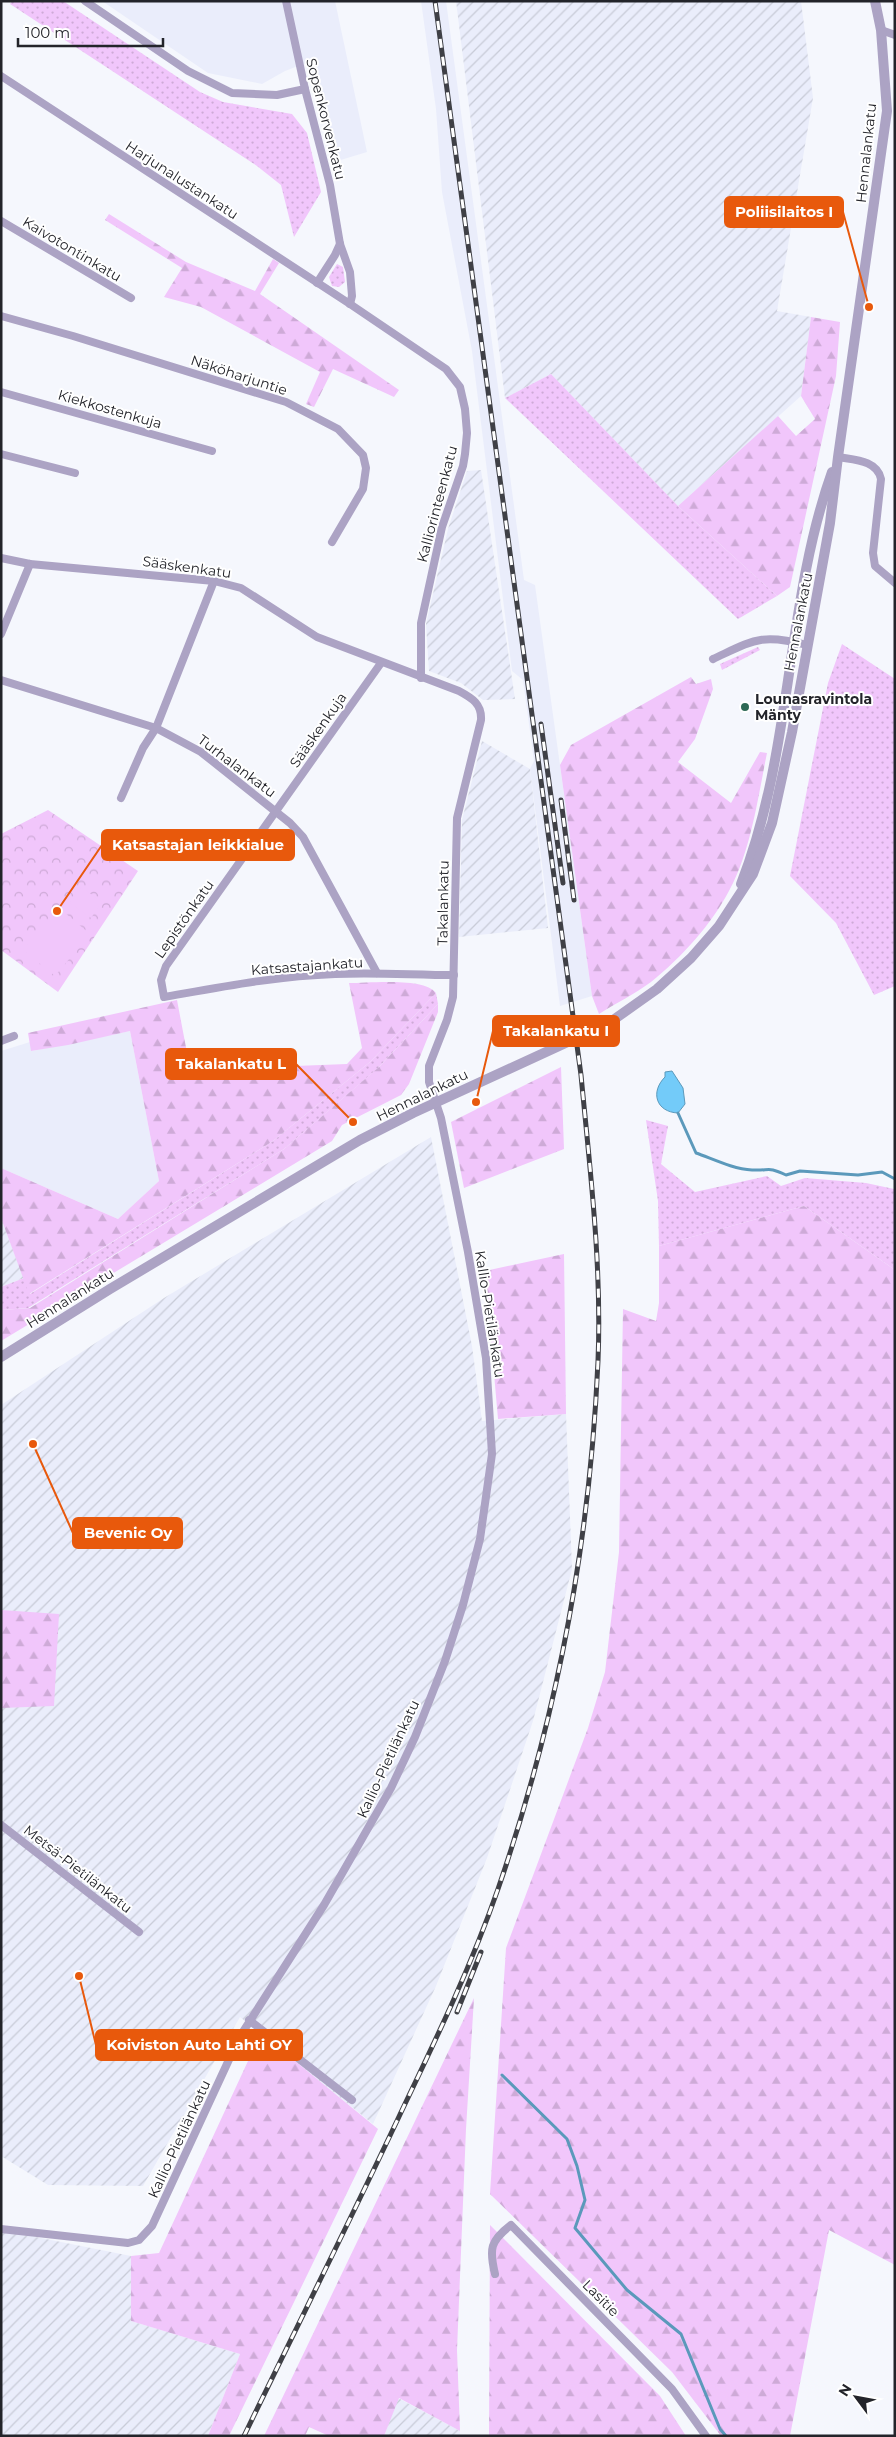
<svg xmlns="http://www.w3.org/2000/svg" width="896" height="2437" viewBox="0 0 896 2437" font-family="Montserrat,sans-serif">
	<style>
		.built { fill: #eaedfb }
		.industrial { fill: url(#industrial-furrows) }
		.grass { fill: url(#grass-dots) }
		.forest { fill: url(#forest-firs) }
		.park { fill: url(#park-crowns) }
		.garden { fill: #f1c6fb }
		.water { fill: #73cbf9; stroke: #5b99bb }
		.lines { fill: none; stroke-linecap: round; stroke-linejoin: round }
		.stream { stroke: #5b99bb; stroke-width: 3 }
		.minor { stroke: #aca3c4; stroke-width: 8 }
		.tertiary { stroke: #aca3c4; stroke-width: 10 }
		.rail-casing { stroke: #3f4046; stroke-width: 5 }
		.rail { stroke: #fff; stroke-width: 3; stroke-dasharray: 9; stroke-linecap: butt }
		.poi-dot { fill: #2d6955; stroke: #fff; stroke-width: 2 }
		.labels { text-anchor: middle; stroke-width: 4; stroke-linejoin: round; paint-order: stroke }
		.street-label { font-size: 14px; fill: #23242a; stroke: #fff }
		.poi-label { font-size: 14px; font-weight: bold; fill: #23242a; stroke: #fff; text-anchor: start }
		.leader { fill: none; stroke: #e8590c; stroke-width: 2 }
		.callout-dot { fill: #e8590c; stroke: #fff; stroke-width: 2 }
		.callout { fill: #e8590c; stroke: #e8590c; stroke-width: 2 }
		.callout-label { font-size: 15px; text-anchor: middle; font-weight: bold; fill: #fff }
	</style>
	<defs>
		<pattern id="industrial-furrows" width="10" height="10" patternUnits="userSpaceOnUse" patternTransform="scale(1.25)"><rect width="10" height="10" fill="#eaedfb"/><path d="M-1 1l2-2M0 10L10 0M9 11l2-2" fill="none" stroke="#c8cbd7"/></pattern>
		<pattern id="grass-dots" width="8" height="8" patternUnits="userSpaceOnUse" patternTransform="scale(1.25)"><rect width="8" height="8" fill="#f1c6fb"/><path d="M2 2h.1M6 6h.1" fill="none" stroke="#ceaad7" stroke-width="1.8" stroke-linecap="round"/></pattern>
		<pattern id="forest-firs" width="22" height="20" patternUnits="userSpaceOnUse" patternTransform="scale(1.25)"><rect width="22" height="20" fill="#f1c6fb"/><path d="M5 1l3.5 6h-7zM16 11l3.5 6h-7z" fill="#ceaad7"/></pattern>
		<pattern id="park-crowns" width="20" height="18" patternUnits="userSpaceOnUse" patternTransform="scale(1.25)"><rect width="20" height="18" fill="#f1c6fb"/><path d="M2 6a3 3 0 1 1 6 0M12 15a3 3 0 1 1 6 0" fill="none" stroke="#ceaad7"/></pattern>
	</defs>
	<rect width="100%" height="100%" fill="#f5f7fd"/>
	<!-- built -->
	<g class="built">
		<path d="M102,1H335L367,152L334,162L311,61L285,71L262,84L208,73Z"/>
		<path d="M421,1H446L524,580L535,585L592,996L560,1006L530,769L534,761L523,680L512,671L472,351L442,192L436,109Z"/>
		<path d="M130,1031L159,1181L118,1219L1,1168V1051L30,1042L32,1051Z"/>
	</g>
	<!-- industrial -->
	<g class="industrial">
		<path d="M456,1H801L813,98L777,311L811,317L801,396L678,506L551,374L505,398Z"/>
		<path d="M481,470L515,699L483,700L461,683L429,671L426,624L448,529L467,471Z"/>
		<path d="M482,741L530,769L548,928L459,937L462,820Z"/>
		<path d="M431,1137L472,1346L482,1421L566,1414L572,1569L533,1721L487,1858L436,1986L373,2124L240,2017L143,2186L48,2185L1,2156V1405L164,1298Z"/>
		<path d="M1,1219L24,1278L1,1287Z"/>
		<path d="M1,2230L131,2256V2321L240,2354L208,2436H1Z"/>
		<path d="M398,2398L460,2431V2436H384Z"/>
	</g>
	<!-- grass -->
	<g class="grass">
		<path d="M12,1H63L200,92L223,102L292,114L307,133L321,192L294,237L281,185L257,166L10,4Z"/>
		<path d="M337,264L343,267L345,282L339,287L332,286L329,277Z"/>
		<path d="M551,374L678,506L777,596L738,619L505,398Z"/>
		<path d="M842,644L895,679V986L874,995L836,923L790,876L828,683Z"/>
		<path d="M758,647L760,650L722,670L720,664Z"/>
		<path d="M436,993L438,1004L377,1069L284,1149L28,1308L1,1310V1287L24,1278L30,1294L273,1141L370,1062Z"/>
		<path d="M646,1120L668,1126L661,1164L695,1192L767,1176L781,1186L805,1178L866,1183L894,1189L895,1270L804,1206L659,1246L658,1201Z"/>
	</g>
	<!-- forest -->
	<g class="forest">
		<path d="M109,214L186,262L255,291L273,259L279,263L260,294L399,390L394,397L333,369L314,407L306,404L320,372L201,307L164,297L182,268L105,220Z"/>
		<path d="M811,317L840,322L836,376L790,587L777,596L678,506L778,416L796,436L815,419L801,396Z"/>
		<path d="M691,677L696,684L711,679L713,689L695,739L678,762L731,803L760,752L767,753C758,797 751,850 730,889C712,924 682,957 651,982C635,994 616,1003 599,1014L592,996L560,765L571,745Z"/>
		<path d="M349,983C368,983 425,977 436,993L370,1062L273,1141L29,1294L1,1218V1168L118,1219L159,1181L130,1031L68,1045L31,1051L28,1033L177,1000L192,1079L295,1066L347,1064L362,1048Z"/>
		<path d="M438,1004V1012L409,1084L401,1095L342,1125L332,1141L1,1341V1310L30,1308L284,1149L379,1067Z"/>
		<path d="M561,1067L564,1149L464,1188L451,1122Z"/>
		<path d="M804,1206L895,1270V2265L829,2230L790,2436H721L672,2372L490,2194L506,1948L588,1728L605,1672L619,1552L623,1309L656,1321L659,1303V1246Z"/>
		<path d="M564,1254L566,1414L498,1419L485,1271Z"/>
		<path d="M1,1610L59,1614L54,1706L1,1708Z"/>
		<path d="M474,1998L466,2129L457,2350L460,2431L399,2398L384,2436H329L309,2427L305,2436H264Z"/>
		<path d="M261,2033L378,2129L229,2436H208L240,2354L131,2321V2256L159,2253Z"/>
		<path d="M490,2225L660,2396L686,2436H489Z"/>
	</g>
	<!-- park -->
	<path class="park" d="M48,810L138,871L58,992L1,950V834Z"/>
	<!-- garden -->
	<g class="garden">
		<path d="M81,887L102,902L91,918L70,903Z"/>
		<path d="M58,907L90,934L55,976L23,950Z"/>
	</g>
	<!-- water -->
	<path class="water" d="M672,1071L683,1088L685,1104L678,1113C656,1112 650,1092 665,1077V1072Z"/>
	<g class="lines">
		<!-- stream -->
		<g class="stream">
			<path d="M678,1113L696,1153C713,1159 733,1169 752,1170C771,1171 767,1166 786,1175L800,1171L858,1175L882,1172L895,1179"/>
			<path d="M502,2075L567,2139L577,2166L585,2200L575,2228L627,2290L681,2334L720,2429L726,2436"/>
		</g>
		<!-- minor -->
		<g class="minor">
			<path d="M85,1L188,71L232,93L277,95L305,89"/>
			<path d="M286,1L305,89L330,185L340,244L350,272L352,296L350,304"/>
			<path d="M881,30L895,35"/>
			<path d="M1,76L350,304L446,369L460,387L465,409L467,433L465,454L463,466L442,527L421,623V678"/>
			<path d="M1,221L131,298"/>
			<path d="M317,283L335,255L340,244"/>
			<path d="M1,316L73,336L286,402L338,429L363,455L366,468L363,489L332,542"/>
			<path d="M1,392L212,451"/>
			<path d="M1,454L75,473"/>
			<path d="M838,457C854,460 877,460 881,479L873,553L875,566L895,583"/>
			<path d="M1,558L30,564L214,581L241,588L317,637L459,691C472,698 482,704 481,720L457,818L453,997L447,1020L429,1066V1082L441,1118L468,1252L486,1358L492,1454L480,1539L463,1605L445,1661L415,1737L391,1788L324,1905L239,2038L152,2226L139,2240L128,2243L1,2229"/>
			<path d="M1,634L30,564"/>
			<path d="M713,659C754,640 761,633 807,645"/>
			<path d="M381,663L166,966L161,980L164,997C221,987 277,976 335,974C375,972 414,975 454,975"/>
			<path d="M1,680L156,728L201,752L290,823L303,837L377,973"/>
			<path d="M121,798L143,748L156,728L214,581"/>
			<path d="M1,1041L14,1036"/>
			<path d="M1,1825L139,1932"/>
			<path d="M249,2020L352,2100"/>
			<path d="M495,2274C489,2249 490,2241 511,2225L672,2389L706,2436"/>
		</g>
		<!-- tertiary -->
		<g class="tertiary">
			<path d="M741,884C793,752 785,604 832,472"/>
			<path d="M1,1357L110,1289L360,1140L413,1113L609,1023L657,989L691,958L719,926L734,903L753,874L772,823L792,732L830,523L838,457L887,111L881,30L875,1"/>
		</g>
		<defs>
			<g id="rail">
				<path d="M541,724L563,883"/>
				<path d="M561,800L574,900"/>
				<path d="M457,2012L481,1952"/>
				<path d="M244,2436C297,2326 352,2217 404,2106C438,2035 472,1964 498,1889C557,1718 590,1542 598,1361C602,1266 590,1170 581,1075L435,1"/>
			</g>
		</defs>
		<!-- rail casing -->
		<use href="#rail" class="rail-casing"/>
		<!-- rail -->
		<use href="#rail" class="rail"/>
	</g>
	<!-- markers -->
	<circle class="poi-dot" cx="745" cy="707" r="5"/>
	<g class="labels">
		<!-- street labels -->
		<g class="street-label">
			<text transform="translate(326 119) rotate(76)" y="5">Sopenkorvenkatu</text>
			<text transform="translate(866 153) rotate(-84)" y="5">Hennalankatu</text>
			<text transform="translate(182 180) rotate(33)" y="5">Harjunalustankatu</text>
			<text transform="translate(72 249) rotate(31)" y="5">Kaivotontinkatu</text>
			<text transform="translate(239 375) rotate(18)" y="5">Näköharjuntie</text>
			<text transform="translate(110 409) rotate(16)" y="5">Kiekkostenkuja</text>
			<text transform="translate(437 504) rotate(-75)" y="5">Kalliorinteenkatu</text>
			<text transform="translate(187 567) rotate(8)" y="5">Sääskenkatu</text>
			<text transform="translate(798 622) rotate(-79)" y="5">Hennalankatu</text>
			<text transform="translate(318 730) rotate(-55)" y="5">Sääskenkuja</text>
			<text transform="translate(237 766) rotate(37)" y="5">Turhalankatu</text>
			<text transform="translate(443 903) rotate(-89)" y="5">Takalankatu</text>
			<text transform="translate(184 919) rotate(-55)" y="5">Lepistönkatu</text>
			<text transform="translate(307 966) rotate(-4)" y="5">Katsastajankatu</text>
			<text transform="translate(422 1095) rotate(-26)" y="5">Hennalankatu</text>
			<text transform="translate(70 1298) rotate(-32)" y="5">Hennalankatu</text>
			<text transform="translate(490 1314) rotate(81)" y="5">Kallio-Pietilänkatu</text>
			<text transform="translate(388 1759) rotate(-65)" y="5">Kallio-Pietilänkatu</text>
			<text transform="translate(78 1869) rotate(38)" y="5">Metsä-Pietilänkatu</text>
			<text transform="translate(179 2139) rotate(-65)" y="5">Kallio-Pietilänkatu</text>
			<text transform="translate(601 2298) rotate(45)" y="5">Lasitie</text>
		</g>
		<!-- poi labels -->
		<g class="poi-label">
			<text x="755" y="704">Lounasravintola<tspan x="755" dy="16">Mänty</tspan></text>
		</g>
	</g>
	<!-- callouts -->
	<path class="leader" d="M869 307L843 212M57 911L102 845M476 1102L493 1031M353 1122L296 1064M33 1444L73 1533M79 1976L96 2045"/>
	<g class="callout-dot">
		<circle cx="869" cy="307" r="5"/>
		<circle cx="57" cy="911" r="5"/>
		<circle cx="476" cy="1102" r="5"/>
		<circle cx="353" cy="1122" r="5"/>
		<circle cx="33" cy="1444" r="5"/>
		<circle cx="79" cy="1976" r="5"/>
	</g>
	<g class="callout">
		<rect x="725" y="197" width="118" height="30" rx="5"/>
		<rect x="102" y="830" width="192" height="30" rx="5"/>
		<rect x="493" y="1016" width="126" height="30" rx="5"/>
		<rect x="166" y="1049" width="130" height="30" rx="5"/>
		<rect x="73" y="1518" width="109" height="30" rx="5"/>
		<rect x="96" y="2030" width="206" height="30" rx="5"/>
	</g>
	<g class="callout-label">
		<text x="784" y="217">Poliisilaitos I</text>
		<text x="198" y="850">Katsastajan leikkialue</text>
		<text x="556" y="1036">Takalankatu I</text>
		<text x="231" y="1069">Takalankatu L</text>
		<text x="128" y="1538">Bevenic Oy</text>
		<text x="199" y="2050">Koiviston Auto Lahti OY</text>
	</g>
	<!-- border -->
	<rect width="896" height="2437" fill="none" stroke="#23242a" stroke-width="5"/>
	<!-- north arrow -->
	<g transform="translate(856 2397) rotate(302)" stroke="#ffffff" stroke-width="4" paint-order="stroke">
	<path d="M0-4L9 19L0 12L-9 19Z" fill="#23242a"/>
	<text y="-8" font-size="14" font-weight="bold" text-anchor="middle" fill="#23242a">N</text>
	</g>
	<!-- scale -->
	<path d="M18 38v8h145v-8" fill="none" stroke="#23242a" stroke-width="2.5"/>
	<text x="25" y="38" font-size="15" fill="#23242a" stroke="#ffffff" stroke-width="4" paint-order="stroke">100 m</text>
</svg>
